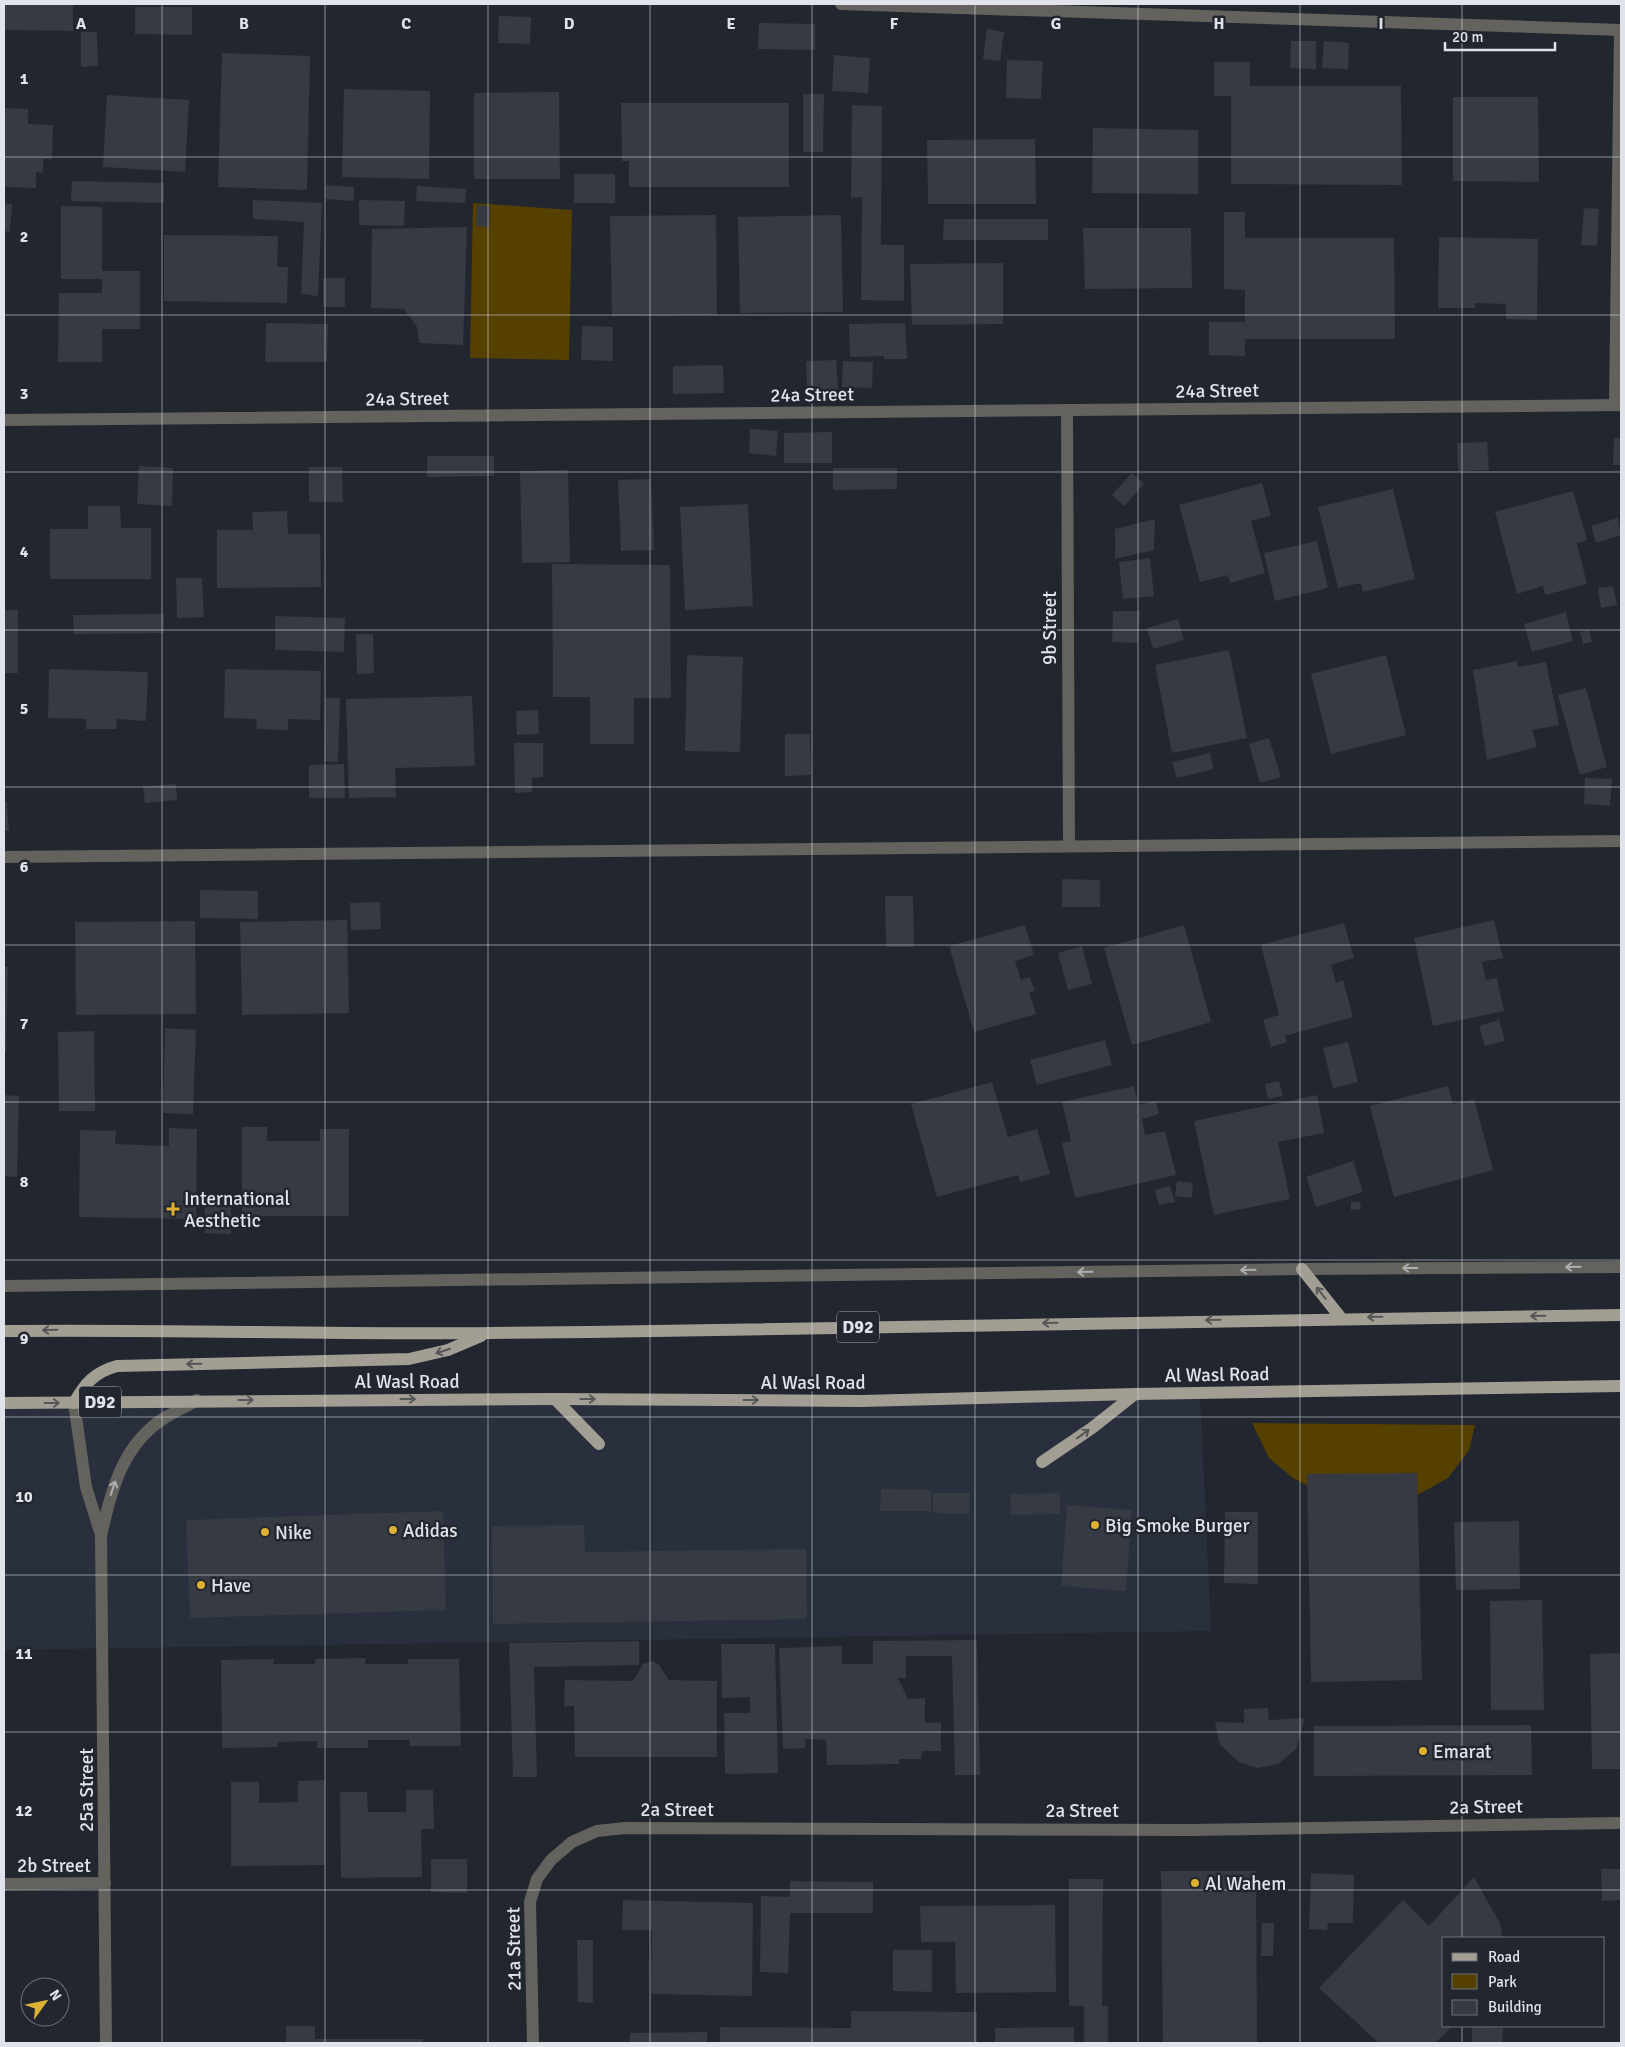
<svg xmlns="http://www.w3.org/2000/svg" width="1625" height="2047" viewBox="0 0 1625 2047" font-family="Signika,sans-serif">
	<style>
		.built { fill: #292f3d }
		.green { fill: #554000 }
		.building { fill: #353a43 }
		.lines { fill: none; stroke-linecap: round; stroke-linejoin: round }
		.minor { stroke: #64625d; stroke-width: 12 }
		.primary { stroke: #a29e94; stroke-width: 12 }
		.oneway { stroke: #aeafb1 }
		.oneway2 { stroke: #555657 }
		.grid { fill: none; stroke: #e0e3e9; stroke-width: 1; stroke-opacity: 0.55 }
		.poi-dot { fill: #ddb133; stroke: #22262f; stroke-width: 2 }
		.labels { text-anchor: middle; stroke-width: 5; stroke-linejoin: round; paint-order: stroke }
		.shield { fill: #22262f; stroke: #a7aab1; stroke-width: 1 }
		.shield-label { font-size: 18px; font-weight: bold; fill: #e0e3e9 }
		.street-label { font-size: 19px; fill: #e0e3e9; stroke: #22262f }
		.poi-label { font-size: 19px; fill: #e0e3e9; stroke: #22262f; text-anchor: start }
		.grid-label { font-size: 16px; text-anchor: middle; font-weight: bold; fill: #e0e3e9; stroke: #22262f; stroke-width: 5; stroke-linejoin: round; paint-order: stroke }
	</style>
	<rect width="100%" height="100%" fill="#22262f"/>
	<!-- built -->
	<path class="built" d="M1200,1393L1211,1631L4,1650V1403Z"/>
	<!-- green -->
	<g class="green">
		<path d="M473,203L572,210L569,360L470,358Z"/>
		<path d="M1252,1423L1475,1425L1469,1450L1448,1478L1414,1497L1331,1498L1293,1478L1269,1458Z"/>
	</g>
	<!-- building -->
	<g class="building">
		<path d="M4,4H73V31L4,30Z"/>
		<path d="M135,7H192V35L135,34Z"/>
		<path d="M499,16L531,17L530,44L498,43Z"/>
		<path d="M759,23L815,24V50L758,49Z"/>
		<path d="M987,29L1004,32L1000,61L983,59Z"/>
		<path d="M81,32H97L98,66L81,67Z"/>
		<path d="M1291,41H1316V69L1290,68Z"/>
		<path d="M1324,41L1349,43L1348,69L1322,68Z"/>
		<path d="M222,53L310,56L307,190L218,187Z"/>
		<path d="M834,55L870,58L868,93L832,91Z"/>
		<path d="M1007,60L1043,61L1041,99L1006,98Z"/>
		<path d="M1214,62H1250V86H1401L1402,185L1231,184V96H1214Z"/>
		<path d="M344,89L430,91L429,179L342,177Z"/>
		<path d="M559,92L560,179H474V93Z"/>
		<path d="M803,94H824L823,152H803Z"/>
		<path d="M107,95L189,100L185,172L103,167Z"/>
		<path d="M1453,97H1538L1539,182L1453,181Z"/>
		<path d="M621,103H789V187H629V161H622Z"/>
		<path d="M852,105L882,106L881,245H904V301L861,300L862,197L851,198Z"/>
		<path d="M4,108L28,109V124L53,125L52,159H43V173L36,172V188L4,187Z"/>
		<path d="M1093,128L1198,130V194L1092,193Z"/>
		<path d="M1035,139L1036,204H928L927,140Z"/>
		<rect x="574" y="174" width="41" height="29"/>
		<path d="M72,181L164,183V203L71,201Z"/>
		<path d="M325,185L354,187V201L325,199Z"/>
		<path d="M417,186L466,189L465,203L416,201Z"/>
		<path d="M253,200L322,203L318,296L301,294L304,222L253,219Z"/>
		<path d="M359,200L405,201L404,226L359,225Z"/>
		<path d="M4,203L12,204L10,232L4,231Z"/>
		<path d="M477,205L490,206L489,227L476,226Z"/>
		<path d="M61,206L102,207V271H140V329H102V362H58L59,293H102V279H61Z"/>
		<path d="M1584,208L1599,209L1597,246L1581,245Z"/>
		<path d="M1224,212H1245V238H1394L1395,339H1245V356L1209,355V322H1245V290L1224,289Z"/>
		<path d="M716,215L717,315L612,316L610,216Z"/>
		<path d="M841,215L843,312L740,313L738,217Z"/>
		<path d="M944,219H1048V240H943Z"/>
		<path d="M467,227L463,345L419,343L417,327L404,309L371,308L372,229Z"/>
		<path d="M1083,228H1191L1192,288L1085,289Z"/>
		<path d="M164,235L278,236L277,267H288L287,303L164,301Z"/>
		<path d="M1439,237L1538,239L1537,320L1506,319V304L1475,303V308H1438Z"/>
		<path d="M1003,263V324L912,325L910,264Z"/>
		<rect x="323" y="278" width="22" height="29"/>
		<path d="M266,323L328,324L327,362H265Z"/>
		<path d="M905,323L907,359H884V356L850,357L849,324Z"/>
		<path d="M582,326L613,327V361L581,360Z"/>
		<path d="M836,360L838,389L807,390L806,361Z"/>
		<path d="M843,361L873,362L872,388L842,387Z"/>
		<path d="M723,365L724,393L673,394V366Z"/>
		<path d="M750,429L778,431L776,456L749,453Z"/>
		<path d="M832,432V463H784V433Z"/>
		<path d="M1614,438H1621V465H1613Z"/>
		<path d="M1487,442L1489,470L1458,471L1457,443Z"/>
		<path d="M427,456H494V476L427,477Z"/>
		<path d="M139,466L173,468L172,506L137,504Z"/>
		<path d="M309,467H342L343,502H309Z"/>
		<path d="M833,468H897V489L833,490Z"/>
		<path d="M568,470L570,562L522,563L520,471Z"/>
		<path d="M1132,473L1144,484L1124,506L1112,495Z"/>
		<path d="M651,479L654,550L621,551L618,480Z"/>
		<path d="M1262,483L1271,516L1251,521L1265,573L1230,583L1228,575L1200,582L1179,505Z"/>
		<path d="M1393,489L1415,579L1363,592L1361,583L1338,588L1318,507Z"/>
		<path d="M1573,491L1587,540L1577,543L1587,584L1545,595L1543,586L1517,594L1495,512Z"/>
		<path d="M748,504L753,606L685,610L680,507Z"/>
		<path d="M88,506H120L121,528H151V579H50V529H88Z"/>
		<path d="M287,511L288,534H320L321,587L217,588V530H253L252,512Z"/>
		<path d="M1618,518L1621,535L1596,543L1591,526Z"/>
		<path d="M1155,519L1154,550L1115,559V529Z"/>
		<path d="M1317,541L1328,588L1275,601L1264,553Z"/>
		<path d="M1150,558L1154,596L1123,599L1119,562Z"/>
		<path d="M552,564L670,565L671,698H634V744H590V697H553Z"/>
		<path d="M176,578H202L204,617L177,618Z"/>
		<path d="M1613,586L1617,605L1601,608L1598,588Z"/>
		<rect x="4" y="610" width="14" height="63"/>
		<path d="M1113,611H1140L1138,643L1112,642Z"/>
		<path d="M1566,612L1573,641L1532,652L1524,624Z"/>
		<path d="M164,614V633L74,634L73,615Z"/>
		<path d="M275,616L345,618L344,652L275,650Z"/>
		<path d="M1178,619L1184,640L1153,649L1147,628Z"/>
		<path d="M1589,630L1592,642L1583,644L1580,632Z"/>
		<path d="M356,634H373L374,673L357,674Z"/>
		<path d="M1229,650L1247,738L1172,753L1155,665Z"/>
		<path d="M687,655L743,657L740,752L685,751Z"/>
		<path d="M1386,655L1406,735L1331,754L1311,674Z"/>
		<path d="M1517,661L1518,667L1546,662L1559,725L1532,730L1537,747L1487,760L1473,670Z"/>
		<path d="M49,669L148,672L146,721L117,719L116,729H86V719L48,718Z"/>
		<path d="M225,669L321,671L320,720L288,719V730L257,729L256,719L224,718Z"/>
		<path d="M1586,688L1607,767L1580,775L1558,695Z"/>
		<path d="M472,696L475,766L395,768L396,797L349,798L346,699Z"/>
		<path d="M326,698H340L338,762L324,761Z"/>
		<path d="M538,710L539,734L517,735L516,711Z"/>
		<path d="M785,734H810L811,775L785,776Z"/>
		<path d="M1269,738L1281,777L1260,783L1249,744Z"/>
		<path d="M514,743H543V777L532,778V792L515,793Z"/>
		<path d="M1210,753L1214,769L1177,778L1172,762Z"/>
		<path d="M344,764L345,798H309V765Z"/>
		<path d="M1585,778L1612,779L1610,806L1584,804Z"/>
		<path d="M176,784L177,800L145,803L143,786Z"/>
		<path d="M4,802H7L9,831H4Z"/>
		<path d="M1062,879L1100,880V907H1062Z"/>
		<path d="M200,890L258,891V919L200,918Z"/>
		<path d="M885,896H913L914,947H886Z"/>
		<path d="M380,902L381,929L351,930L350,903Z"/>
		<path d="M347,920L349,1013L242,1015L240,922Z"/>
		<path d="M1494,920L1503,958L1482,962L1486,980L1497,978L1504,1011L1433,1026L1414,938Z"/>
		<path d="M195,921L196,1014L76,1015L75,922Z"/>
		<path d="M1344,923L1354,958L1331,965L1336,983L1343,980L1353,1017L1285,1036L1287,1042L1271,1047L1263,1020L1279,1015L1261,945Z"/>
		<path d="M1025,925L1034,955L1015,961L1021,980L1030,977L1035,991L1029,992L1036,1014L974,1032L949,946Z"/>
		<path d="M1184,925L1211,1022L1132,1045L1104,948Z"/>
		<path d="M1082,946L1092,984L1068,990L1058,953Z"/>
		<path d="M4,967H8L6,1052H4Z"/>
		<path d="M1499,1020L1505,1041L1485,1046L1479,1026Z"/>
		<path d="M165,1028L196,1030L193,1114L163,1113Z"/>
		<path d="M94,1031L95,1111H59L58,1032Z"/>
		<path d="M1105,1040L1112,1065L1037,1085L1030,1060Z"/>
		<path d="M1348,1042L1358,1082L1333,1088L1323,1048Z"/>
		<path d="M1279,1081L1283,1096L1268,1099L1265,1084Z"/>
		<path d="M992,1082L1008,1137L1037,1129L1050,1174L1020,1182L1018,1175L937,1197L911,1104Z"/>
		<path d="M1134,1086L1138,1105L1156,1101L1159,1114L1142,1119L1145,1135L1165,1131L1176,1175L1075,1198L1062,1143L1071,1141L1062,1102Z"/>
		<path d="M1448,1086L1453,1104L1474,1099L1493,1170L1394,1197L1370,1106Z"/>
		<path d="M4,1095L19,1096L17,1177L4,1176Z"/>
		<path d="M1317,1095L1324,1133L1278,1142L1290,1199L1214,1215L1194,1121Z"/>
		<path d="M242,1127H267V1141H320V1129H349V1216H242Z"/>
		<path d="M169,1128L197,1129L196,1219L79,1217L80,1130L116,1131L115,1144L169,1146Z"/>
		<path d="M1353,1161L1363,1192L1316,1207L1306,1177Z"/>
		<path d="M1177,1181L1193,1183L1192,1198L1175,1196Z"/>
		<path d="M1170,1186L1175,1202L1159,1205L1155,1190Z"/>
		<path d="M1351,1202H1360L1361,1209L1351,1210Z"/>
		<path d="M205,1205H231V1234L205,1233Z"/>
		<path d="M1417,1473L1422,1680L1311,1682L1307,1474Z"/>
		<path d="M881,1489L931,1490V1511H880Z"/>
		<path d="M933,1493H970L969,1514L933,1513Z"/>
		<path d="M1060,1493V1514L1011,1515L1010,1494Z"/>
		<path d="M1067,1505L1132,1510L1126,1591L1061,1586Z"/>
		<path d="M443,1511L446,1610L190,1618L186,1520Z"/>
		<path d="M1225,1512H1258V1584L1224,1583Z"/>
		<path d="M1519,1521L1520,1589L1456,1590L1454,1522Z"/>
		<path d="M584,1525L585,1552L806,1549L807,1619L493,1624L492,1526Z"/>
		<path d="M1542,1600L1544,1710H1491L1490,1601Z"/>
		<path d="M977,1640L980,1775H955L952,1656H906V1678H898L908,1699L925,1698V1723L941,1722V1751H922L921,1759H899V1764L827,1765L826,1740L805,1739V1748L783,1749L779,1648L842,1646V1664H873V1641Z"/>
		<path d="M639,1641V1665L534,1667L537,1777H513L509,1643Z"/>
		<path d="M721,1644H775L778,1773L725,1774L724,1713H750V1697L722,1698Z"/>
		<path d="M1621,1653V1769H1592L1590,1654Z"/>
		<path d="M366,1658L365,1664H408V1659H459L461,1746H410V1740H368V1748H317V1741L278,1742V1747L222,1748L221,1660L274,1659L273,1664H315V1659Z"/>
		<path d="M653,1661L659,1665L669,1680L717,1681V1757H575L574,1706L564,1707L565,1680L633,1681L643,1664Z"/>
		<path d="M1268,1708L1269,1720L1305,1718L1296,1749L1278,1764L1257,1768L1239,1762L1220,1745L1215,1722L1244,1723V1709Z"/>
		<path d="M1531,1725L1532,1775L1314,1776V1726Z"/>
		<path d="M325,1780V1865L231,1866V1782H259V1803L298,1802V1781Z"/>
		<path d="M406,1790H433L434,1829H421L422,1877L341,1878L340,1792H367L368,1812H406Z"/>
		<path d="M431,1859H467V1893L431,1892Z"/>
		<path d="M1601,1869H1621V1900L1602,1901Z"/>
		<path d="M1161,1871H1256L1257,2043H1163Z"/>
		<path d="M1311,1873L1354,1875L1353,1923H1328L1327,1930L1309,1929Z"/>
		<path d="M1474,1877L1501,1925L1502,1938H1444V2026H1453L1435,2043H1379L1319,1988L1403,1900L1429,1926Z"/>
		<path d="M1069,1879H1103L1102,2006H1108V2043H1084V2006H1069Z"/>
		<path d="M790,1881L873,1882V1913H790L788,1973L760,1972L761,1896L790,1897Z"/>
		<path d="M623,1900L753,1903L752,1996L651,1994L652,1930H622Z"/>
		<path d="M1055,1905L1056,1992L956,1993L955,1942H921L920,1906Z"/>
		<path d="M1262,1923H1274L1273,1956H1261Z"/>
		<path d="M577,1940H593V2003L578,2002Z"/>
		<path d="M893,1950H932V1992L893,1991Z"/>
		<path d="M851,2011L977,2012V2043H720V2027L851,2028Z"/>
		<path d="M286,2026H315V2039H423V2043H286Z"/>
		<path d="M1074,2027V2043H995V2028Z"/>
		<path d="M1472,2027L1503,2028L1502,2043H1472Z"/>
		<path d="M707,2032V2043H630V2033Z"/>
	</g>
	<g class="lines">
		<!-- minor -->
		<g class="minor">
			<path d="M841,4L1621,30"/>
			<path d="M1615,405L1620,30"/>
			<path d="M1067,410L1069,846"/>
			<path d="M4,420L1621,405"/>
			<path d="M4,857L1621,841"/>
			<path d="M4,1286L1302,1269L1621,1267"/>
			<path d="M74,1403L86,1487L101,1535"/>
			<path d="M4,1884L105,1883"/>
			<path d="M106,2043L101,1536C111,1490 123,1443 166,1417C176,1411 187,1406 197,1400"/>
			<path d="M533,2043L530,1902L537,1879L551,1860L572,1842L597,1831L625,1828L1191,1830L1621,1823"/>
		</g>
		<!-- primary -->
		<g class="primary">
			<path d="M1302,1269L1341,1318"/>
			<path d="M4,1331C166,1329 329,1335 491,1333C868,1330 1245,1318 1621,1315"/>
			<path d="M555,1399L599,1444"/>
			<path d="M4,1403L555,1399L861,1401L1135,1394L1621,1386"/>
			<path d="M74,1403C85,1383 95,1372 117,1366L409,1359L448,1350L481,1336"/>
			<path d="M1042,1462L1092,1428L1135,1394"/>
		</g>
	</g>
	<!-- one-way arrows -->
	<defs><path id="oneway-shaft" d="M-6 0H5M1.5-3L5.5 0L1.5 3" fill="none" stroke-width="1.6" stroke-linecap="round" stroke-linejoin="round" transform="scale(1.25)"/></defs>
	<g class="oneway">
		<use href="#oneway-shaft" transform="translate(1573 1267) rotate(179)"/>
		<use href="#oneway-shaft" transform="translate(1410 1268) rotate(180)"/>
		<use href="#oneway-shaft" transform="translate(1248 1270) rotate(179)"/>
		<use href="#oneway-shaft" transform="translate(1085 1272) rotate(179)"/>
		<use href="#oneway-shaft" transform="translate(113 1488) rotate(-72)"/>
	</g>
	<g class="oneway2">
		<use href="#oneway-shaft" transform="translate(1321 1293) rotate(-129)"/>
		<use href="#oneway-shaft" transform="translate(1538 1316) rotate(179)"/>
		<use href="#oneway-shaft" transform="translate(1375 1317) rotate(179)"/>
		<use href="#oneway-shaft" transform="translate(1213 1320) rotate(179)"/>
		<use href="#oneway-shaft" transform="translate(1050 1323) rotate(179)"/>
		<use href="#oneway-shaft" transform="translate(50 1330) rotate(179)"/>
		<use href="#oneway-shaft" transform="translate(443 1351) rotate(162)"/>
		<use href="#oneway-shaft" transform="translate(194 1364) rotate(179)"/>
		<use href="#oneway-shaft" transform="translate(408 1399)"/>
		<use href="#oneway-shaft" transform="translate(588 1399)"/>
		<use href="#oneway-shaft" transform="translate(246 1400)"/>
		<use href="#oneway-shaft" transform="translate(751 1400)"/>
		<use href="#oneway-shaft" transform="translate(52 1403)"/>
		<use href="#oneway-shaft" transform="translate(1083 1434) rotate(-36)"/>
	</g>
	<!-- grid -->
	<path class="grid" d="M162,4V2043M325,4V2043M488,4V2043M650,4V2043M812,4V2043M975,4V2043M1138,4V2043M1300,4V2043M1462,4V1938M4,157H1621M4,315H1621M4,472H1621M4,630H1621M4,787H1621M4,945H1621M4,1102H1621M4,1260H1621M4,1417H1621M4,1575H1621M4,1732H1621M4,1890H1621M1462,2026V2043"/>
	<!-- markers -->
	<g class="poi-dot">
		<path d="M170.5 1201.5h5v5h5v5h-5v5h-5v-5h-5v-5h5z"/>
		<circle cx="1095" cy="1525" r="5"/>
		<circle cx="393" cy="1530" r="5"/>
		<circle cx="265" cy="1532" r="5"/>
		<circle cx="201" cy="1585" r="5"/>
		<circle cx="1423" cy="1751" r="5"/>
		<circle cx="1195" cy="1883" r="5"/>
	</g>
	<g class="labels">
		<!-- shield labels -->
		<g class="shield">
			<rect x="837" y="1311.5" width="42" height="31" rx="4"/>
			<rect x="79" y="1386.5" width="42" height="31" rx="4"/>
		</g>
		<g class="shield-label">
			<text x="858" y="1333">D92</text>
			<text x="100" y="1408">D92</text>
		</g>
		<!-- street labels -->
		<g class="street-label">
			<text transform="translate(1217 390) rotate(-1)" y="7">24a Street</text>
			<text transform="translate(812 394) rotate(-1)" y="7">24a Street</text>
			<text transform="translate(407 398) rotate(-1)" y="7">24a Street</text>
			<text transform="translate(1049 628) rotate(-90)" y="7">9b Street</text>
			<text transform="translate(1217 1374) rotate(-1)" y="7">Al Wasl Road</text>
			<text x="407" y="1388">Al Wasl Road</text>
			<text x="813" y="1389">Al Wasl Road</text>
			<text transform="translate(86 1790) rotate(-90)" y="7">25a Street</text>
			<text transform="translate(1486 1806) rotate(-1)" y="7">2a Street</text>
			<text x="677" y="1816">2a Street</text>
			<text x="1082" y="1817">2a Street</text>
			<text x="54" y="1872">2b Street</text>
			<text transform="translate(513 1949) rotate(-91)" y="7">21a Street</text>
		</g>
		<!-- poi labels -->
		<g class="poi-label">
			<text x="184" y="1205">International<tspan x="184" dy="22">Aesthetic</tspan></text>
			<text x="1105" y="1532">Big Smoke Burger</text>
			<text x="403" y="1537">Adidas</text>
			<text x="275" y="1539">Nike</text>
			<text x="211" y="1592">Have</text>
			<text x="1433" y="1758">Emarat</text>
			<text x="1205" y="1890">Al Wahem</text>
		</g>
	</g>
	<g class="grid-label">
		<text x="81" y="29">A</text>
		<text x="244" y="29">B</text>
		<text x="406" y="29">C</text>
		<text x="569" y="29">D</text>
		<text x="731" y="29">E</text>
		<text x="894" y="29">F</text>
		<text x="1056" y="29">G</text>
		<text x="1219" y="29">H</text>
		<text x="1381" y="29">I</text>
		<text x="24" y="84">1</text>
		<text x="24" y="242">2</text>
		<text x="24" y="399">3</text>
		<text x="24" y="557">4</text>
		<text x="24" y="714">5</text>
		<text x="24" y="872">6</text>
		<text x="24" y="1029">7</text>
		<text x="24" y="1187">8</text>
		<text x="24" y="1344">9</text>
		<text x="24" y="1502">10</text>
		<text x="24" y="1659">11</text>
		<text x="24" y="1816">12</text>
	</g>
	<!-- border -->
	<rect width="1625" height="2047" fill="none" stroke="#e0e3e9" stroke-width="10"/>
	<!-- legend -->
	<rect x="1442" y="1937" width="162" height="90" fill="#22262f" stroke="#6e7279"/>
	<rect x="1452" y="1953" width="25" height="8" fill="#a29e94" stroke="#6e7279"/>
	<text x="1488" y="1962" font-size="15" fill="#e0e3e9">Road</text>
	<rect x="1452" y="1974" width="25" height="15" fill="#554000" stroke="#6e7279"/>
	<text x="1488" y="1987" font-size="15" fill="#e0e3e9">Park</text>
	<rect x="1452" y="2000" width="25" height="15" fill="#353a43" stroke="#6e7279"/>
	<text x="1488" y="2012" font-size="15" fill="#e0e3e9">Building</text>
	<!-- north arrow -->
	<g transform="translate(45 2002) rotate(57)"><circle r="24" fill="#22262f" stroke="#6e7279"/>
	<path d="M0-4L9 19L0 12L-9 19Z" fill="#ddb133"/>
	<text y="-8" font-size="14" font-weight="bold" text-anchor="middle" fill="#e0e3e9">N</text>
	</g>
	<!-- scale -->
	<path d="M1445 42v8h110v-8" fill="none" stroke="#e0e3e9" stroke-width="2.5"/>
	<text x="1452" y="42" font-size="15" fill="#e0e3e9" stroke="#22262f" stroke-width="4" paint-order="stroke">20 m</text>
</svg>
